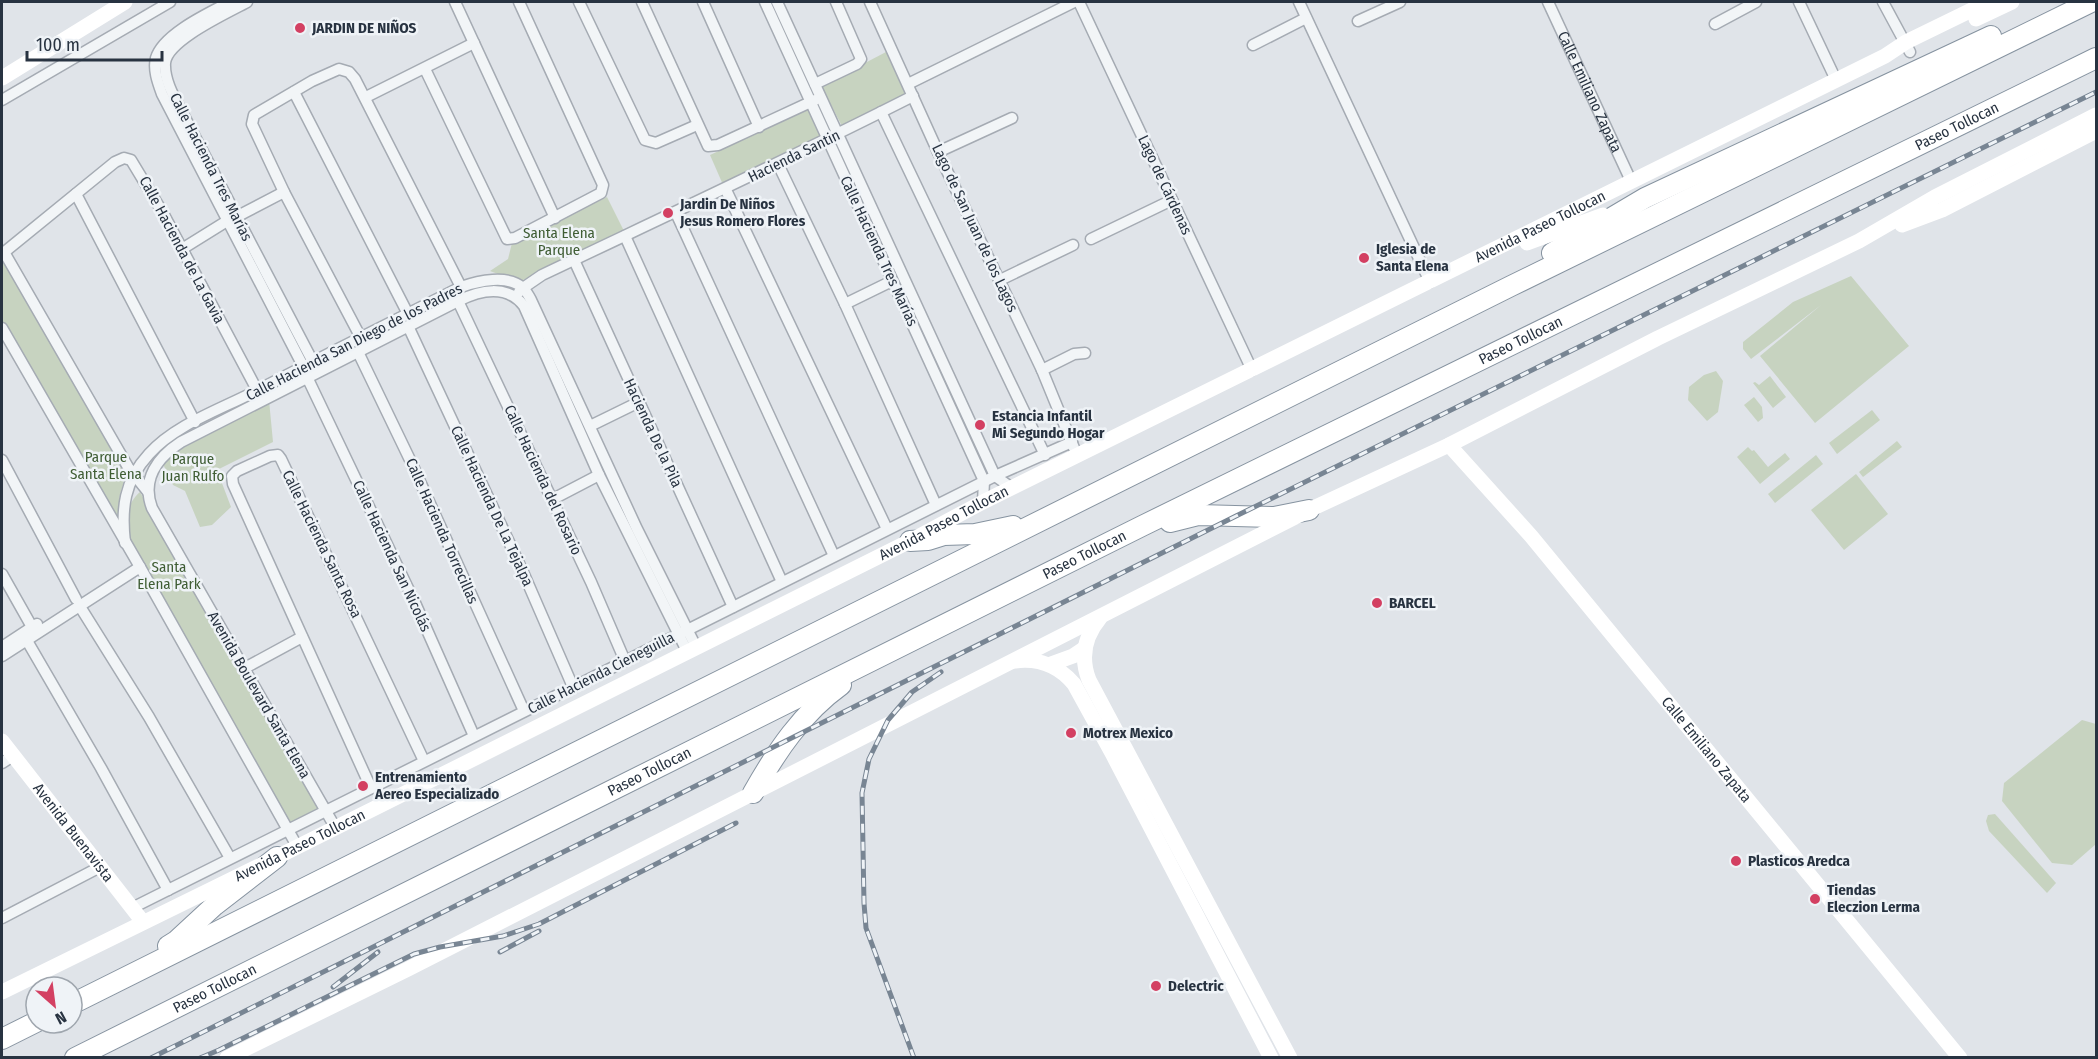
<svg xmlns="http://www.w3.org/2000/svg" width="2098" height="1059" viewBox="0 0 2098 1059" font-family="'Fira Sans Condensed',sans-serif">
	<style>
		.green { fill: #c7d3c0 }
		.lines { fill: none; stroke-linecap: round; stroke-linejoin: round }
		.street-casing { stroke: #a5abb3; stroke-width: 13 }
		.highway-casing { stroke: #8693a0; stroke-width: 22 }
		.street { stroke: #f2f5f7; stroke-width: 10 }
		.secondary { stroke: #fff; stroke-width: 15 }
		.highway { stroke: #fff; stroke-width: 20 }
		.rail-casing { stroke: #788593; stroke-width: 5 }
		.rail { stroke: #eff3f7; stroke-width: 3; stroke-dasharray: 9; stroke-linecap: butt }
		.poi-dot { fill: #d34062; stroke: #eff3f7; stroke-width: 2 }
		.labels { text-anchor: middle; stroke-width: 5; stroke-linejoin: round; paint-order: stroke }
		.poi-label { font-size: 15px; font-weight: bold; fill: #283341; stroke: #eff3f7; text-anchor: start }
		.street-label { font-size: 15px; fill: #283341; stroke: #eff3f7 }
		.park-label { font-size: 15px; fill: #3f5d34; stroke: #eff3f7 }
	</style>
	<rect width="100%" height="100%" fill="#e0e4e9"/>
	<!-- green -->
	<g class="green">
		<path d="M886,52L906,96L843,128L821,86Z"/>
		<path d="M812,108L825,139L724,187L710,155Z"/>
		<path d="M607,197L624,231L519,282L490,271L508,259L512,243Z"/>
		<path d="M6,261L128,469L120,494L117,524L68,433L2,320V264Z"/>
		<path d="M1851,276L1909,346L1815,423L1760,356L1821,305L1751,359L1743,349V342L1793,302Z"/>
		<path d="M1716,371L1723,381L1718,412L1707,421L1688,400L1689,387L1704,375Z"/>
		<path d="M1770,376L1786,397L1773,408L1753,383L1755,382L1759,385Z"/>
		<path d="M1754,397L1762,407L1763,418L1758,422L1744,405Z"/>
		<path d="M269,400L273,442L217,470L231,507L212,525L200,527L185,491L173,485L163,464L175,451Z"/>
		<path d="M1872,410L1880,420L1837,454L1829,443Z"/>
		<path d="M1897,441L1902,447L1863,477L1859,472Z"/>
		<path d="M1748,447L1752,451L1754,450L1768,467L1785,453L1790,459L1760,484L1737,457Z"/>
		<path d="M1816,455L1823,464L1775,503L1768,494Z"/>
		<path d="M1856,474L1888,514L1844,550L1811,510Z"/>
		<path d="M140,492L319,809L289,824L132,544C126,525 123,507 140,492Z"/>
		<path d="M2082,720L2096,724V844L2072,865L2052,863L2002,801L2004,783Z"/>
		<path d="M1995,814L2056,883L2047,893L1989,831L1986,821L1988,815Z"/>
	</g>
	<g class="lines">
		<defs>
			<g id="street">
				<path d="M230,2C209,13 163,34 156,58C153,70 158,83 162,94L303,366"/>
				<path d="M247,2C227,13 167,40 165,63C164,80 174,97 182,112L313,362"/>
				<path d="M455,2L555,218"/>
				<path d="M579,2L645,140L656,143L697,125"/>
				<path d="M642,2L708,146L718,145L815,100"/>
				<path d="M703,2L759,127"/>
				<path d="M765,2L984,481L983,502"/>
				<path d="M777,2L995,476L1012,488"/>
				<path d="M870,2L938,152L1042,370L1074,448"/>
				<path d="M1079,2L1252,370"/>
				<path d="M1299,2L1430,282"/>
				<path id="s1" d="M1548,2L1631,181"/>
				<path d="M1799,2L1836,80"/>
				<path d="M1883,2L1910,52"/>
				<path d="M1358,21L1400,2"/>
				<path d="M1715,24L1756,2"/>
				<path d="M1253,45L1306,18"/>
				<path d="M425,69L507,239L515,238L601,193L603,185L519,2"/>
				<path d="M815,84L857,64L861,59L836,2"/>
				<path d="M908,84L1074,2"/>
				<path d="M294,92L408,314"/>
				<path d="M366,97L474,43"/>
				<path d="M2,100L170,2"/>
				<path d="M881,112L1045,455"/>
				<path d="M938,152L1012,118"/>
				<path d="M778,164L845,304L936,505"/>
				<path d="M726,190L887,529"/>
				<path d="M76,194L195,422"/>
				<path d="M676,213L834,556"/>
				<path d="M236,217L284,192"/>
				<path d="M625,236L782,582"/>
				<path d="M1091,239L1172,200"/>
				<path d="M182,249L227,221"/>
				<path d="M4,252L128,467L148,492"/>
				<path d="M2,254L115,162L124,158L131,160L163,213L257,390"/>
				<path d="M574,260L733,607"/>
				<path d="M1000,280L1073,245"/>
				<path d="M519,292L523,288L542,275C666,216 791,158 913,96"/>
				<path d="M458,301L591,582L625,661"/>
				<path d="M845,304L892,281"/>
				<path d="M408,326L523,572L573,687"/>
				<path d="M2,328L140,567L297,846"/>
				<path d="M361,338L284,192L252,124L254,115L312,81L339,69L349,72L355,79L461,287"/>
				<path d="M358,352L412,464L524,711"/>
				<path d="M1042,370L1074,354L1085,353"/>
				<path d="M307,377L415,603L474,736"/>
				<path d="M590,426L639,402"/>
				<path d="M2,460L76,599"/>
				<path d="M553,499L599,475"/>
				<path d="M125,543C121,509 124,481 149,454C174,426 216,411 250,394C320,358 391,322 461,287C478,281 508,274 523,288C526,291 529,296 531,300L637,529L696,647"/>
				<path d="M2,574L32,627"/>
				<path d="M79,605L149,717L230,858"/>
				<path d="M26,639L101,768L168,890"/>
				<path d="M2,647L37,624"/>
				<path d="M2,656L140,567"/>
				<path d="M243,669L302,637"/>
				<path d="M2,763L13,756"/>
				<path d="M371,788L233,484L232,476L237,471L270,456L278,455L281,459L424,761"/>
				<path d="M335,827L152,508C141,479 158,457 181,442L458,301C480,290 507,284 524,306L599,475L687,651"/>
				<path d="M132,908L995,476L1072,442"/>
				<path d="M2,918L100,867"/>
			</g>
			<g id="highway">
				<path d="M1552,253L1645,198L1991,36"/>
				<path d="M1170,522L1198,515L1274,517L1309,510"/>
				<path d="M910,541L928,540L944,535L975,534L1013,526"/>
				<path d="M753,793C776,752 802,713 841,685"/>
				<path d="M168,946L176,941L215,905L277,857"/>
				<path d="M72,1004L1511,286L2091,2"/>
				<path d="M2,1039L36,1022"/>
				<path id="s5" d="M75,1058L1142,526L2096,58"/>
			</g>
		</defs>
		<!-- street casing -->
		<use href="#street" class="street-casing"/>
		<!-- highway casing -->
		<use href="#highway" class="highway-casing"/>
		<!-- street -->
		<use href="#street" class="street"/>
		<!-- secondary -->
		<g class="secondary">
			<path d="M1976,19L2012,2"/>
			<path d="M2,78L125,2"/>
			<path d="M1902,225L1942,210L2096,131"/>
			<path d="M1527,243L1603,215"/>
			<path id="s2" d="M1449,445L1531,536L1960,1058"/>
			<path d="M1100,618C1085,636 1080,657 1089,680L1290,1058"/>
			<path d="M1015,661C1038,658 1059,666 1074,684L1113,755L1271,1058"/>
			<path d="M1051,664L1073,656L1085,648"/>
			<path id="s3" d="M2,741L143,922"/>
			<path id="s4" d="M2,992L277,857L910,541L983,502L1885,56L1906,42L1988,2"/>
			<path d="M227,1058L408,969L1309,510L1449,445L1658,338L1859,241L1935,197L2096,115"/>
		</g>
		<!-- highway -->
		<use href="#highway" class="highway"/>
		<defs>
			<g id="rail">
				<path d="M500,952L539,931"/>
				<path d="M333,987L378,952"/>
				<path d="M151,1058L1236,516L2096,92"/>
				<path d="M200,1058L219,1050L414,954L440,947L503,936L539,924L736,823"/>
				<path d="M914,1058L866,928L864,903L862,793L869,759L888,720L912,692L941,672"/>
			</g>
		</defs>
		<!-- rail casing -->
		<use href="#rail" class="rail-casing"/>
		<!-- rail -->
		<use href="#rail" class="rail"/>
	</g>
	<!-- markers -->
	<g class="poi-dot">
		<circle cx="300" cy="28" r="6"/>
		<circle cx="668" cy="213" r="6"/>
		<circle cx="1364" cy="258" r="6"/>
		<circle cx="980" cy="425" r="6"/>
		<circle cx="1377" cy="603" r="6"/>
		<circle cx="1071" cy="733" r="6"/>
		<circle cx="363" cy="786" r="6"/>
		<circle cx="1736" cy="861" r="6"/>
		<circle cx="1815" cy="899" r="6"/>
		<circle cx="1156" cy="986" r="6"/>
	</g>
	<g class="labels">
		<!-- poi labels -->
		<g class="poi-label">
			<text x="312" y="33">JARDIN DE NIÑOS</text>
			<text x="680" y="209">Jardin De Niños<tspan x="680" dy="17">Jesus Romero Flores</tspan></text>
			<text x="1376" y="254">Iglesia de<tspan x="1376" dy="17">Santa Elena</tspan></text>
			<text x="992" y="421">Estancia Infantil<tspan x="992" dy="17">Mi Segundo Hogar</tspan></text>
			<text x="1389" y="608">BARCEL</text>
			<text x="1083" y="738">Motrex Mexico</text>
			<text x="375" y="782">Entrenamiento<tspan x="375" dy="17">Aereo Especializado</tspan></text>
			<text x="1748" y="866">Plasticos Aredca</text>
			<text x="1827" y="895">Tiendas<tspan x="1827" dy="17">Eleczion Lerma</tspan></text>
			<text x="1168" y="991">Delectric</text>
		</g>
		<!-- street labels -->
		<g class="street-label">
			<text dy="5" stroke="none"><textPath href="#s1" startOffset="99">Calle Emiliano Zapata</textPath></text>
			<text dy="5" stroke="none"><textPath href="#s5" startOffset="2100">Paseo Tollocan</textPath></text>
			<text transform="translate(794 156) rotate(-26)" y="5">Hacienda Santin</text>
			<text transform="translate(211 167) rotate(63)" y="5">Calle Hacienda Tres Marías</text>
			<text transform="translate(1165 185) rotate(65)" y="5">Lago de Cárdenas</text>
			<text dy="5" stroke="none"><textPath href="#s4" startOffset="1718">Avenida Paseo Tollocan</textPath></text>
			<text transform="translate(975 228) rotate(65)" y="5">Lago de San Juan de los Lagos</text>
			<text transform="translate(182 250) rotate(62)" y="5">Calle Hacienda de La Gavia</text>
			<text transform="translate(879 251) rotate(65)" y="5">Calle Hacienda Tres Marías</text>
			<text dy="5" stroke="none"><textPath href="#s5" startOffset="1614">Paseo Tollocan</textPath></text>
			<text transform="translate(354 342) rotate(-27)" y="5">Calle Hacienda San Diego de los Padres</text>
			<text transform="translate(653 433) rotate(65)" y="5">Hacienda De la Pila</text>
			<text transform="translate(543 480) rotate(65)" y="5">Calle Hacienda del Rosario</text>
			<text transform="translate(492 506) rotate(65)" y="5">Calle Hacienda De La Tejalpa</text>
			<text dy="5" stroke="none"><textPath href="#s4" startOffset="1052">Avenida Paseo Tollocan</textPath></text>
			<text transform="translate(442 531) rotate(66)" y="5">Calle Hacienda Torrecillas</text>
			<text transform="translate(322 544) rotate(64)" y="5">Calle Hacienda Santa Rosa</text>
			<text dy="5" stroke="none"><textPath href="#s5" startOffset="1128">Paseo Tollocan</textPath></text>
			<text transform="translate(392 556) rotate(65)" y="5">Calle Hacienda San Nicolás</text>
			<text transform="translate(601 673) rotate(-27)" y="5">Calle Hacienda Cieneguilla</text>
			<text transform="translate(259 695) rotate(60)" y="5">Avenida Boulevard Santa Elena</text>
			<text dy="5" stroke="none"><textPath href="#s2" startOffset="399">Calle Emiliano Zapata</textPath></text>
			<text dy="5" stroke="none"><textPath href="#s5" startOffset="642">Paseo Tollocan</textPath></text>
			<text dy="5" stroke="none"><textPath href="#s3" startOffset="116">Avenida Buenavista</textPath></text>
			<text dy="5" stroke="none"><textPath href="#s4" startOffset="332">Avenida Paseo Tollocan</textPath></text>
			<text dy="5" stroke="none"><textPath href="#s5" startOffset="156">Paseo Tollocan</textPath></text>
		</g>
		<!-- park labels -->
		<g class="park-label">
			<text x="559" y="238">Santa Elena<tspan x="559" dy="17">Parque</tspan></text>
			<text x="106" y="462">Parque<tspan x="106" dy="17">Santa Elena</tspan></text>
			<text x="193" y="464">Parque<tspan x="193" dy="17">Juan Rulfo</tspan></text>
			<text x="169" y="572">Santa<tspan x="169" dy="17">Elena Park</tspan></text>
		</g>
	</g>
	<!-- border -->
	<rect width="2098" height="1059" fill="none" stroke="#283341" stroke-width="6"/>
	<!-- north arrow -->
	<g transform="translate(54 1005) rotate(152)"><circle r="28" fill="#eff3f7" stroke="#9fa6ae" stroke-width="1.5"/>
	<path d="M0-4.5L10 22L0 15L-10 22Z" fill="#d34062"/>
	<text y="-9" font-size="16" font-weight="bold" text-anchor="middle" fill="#283341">N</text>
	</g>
	<!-- scale -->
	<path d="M27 51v9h135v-9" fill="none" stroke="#283341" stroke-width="3"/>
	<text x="36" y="51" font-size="18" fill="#283341" stroke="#eff3f7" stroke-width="4.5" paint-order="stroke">100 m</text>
</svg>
